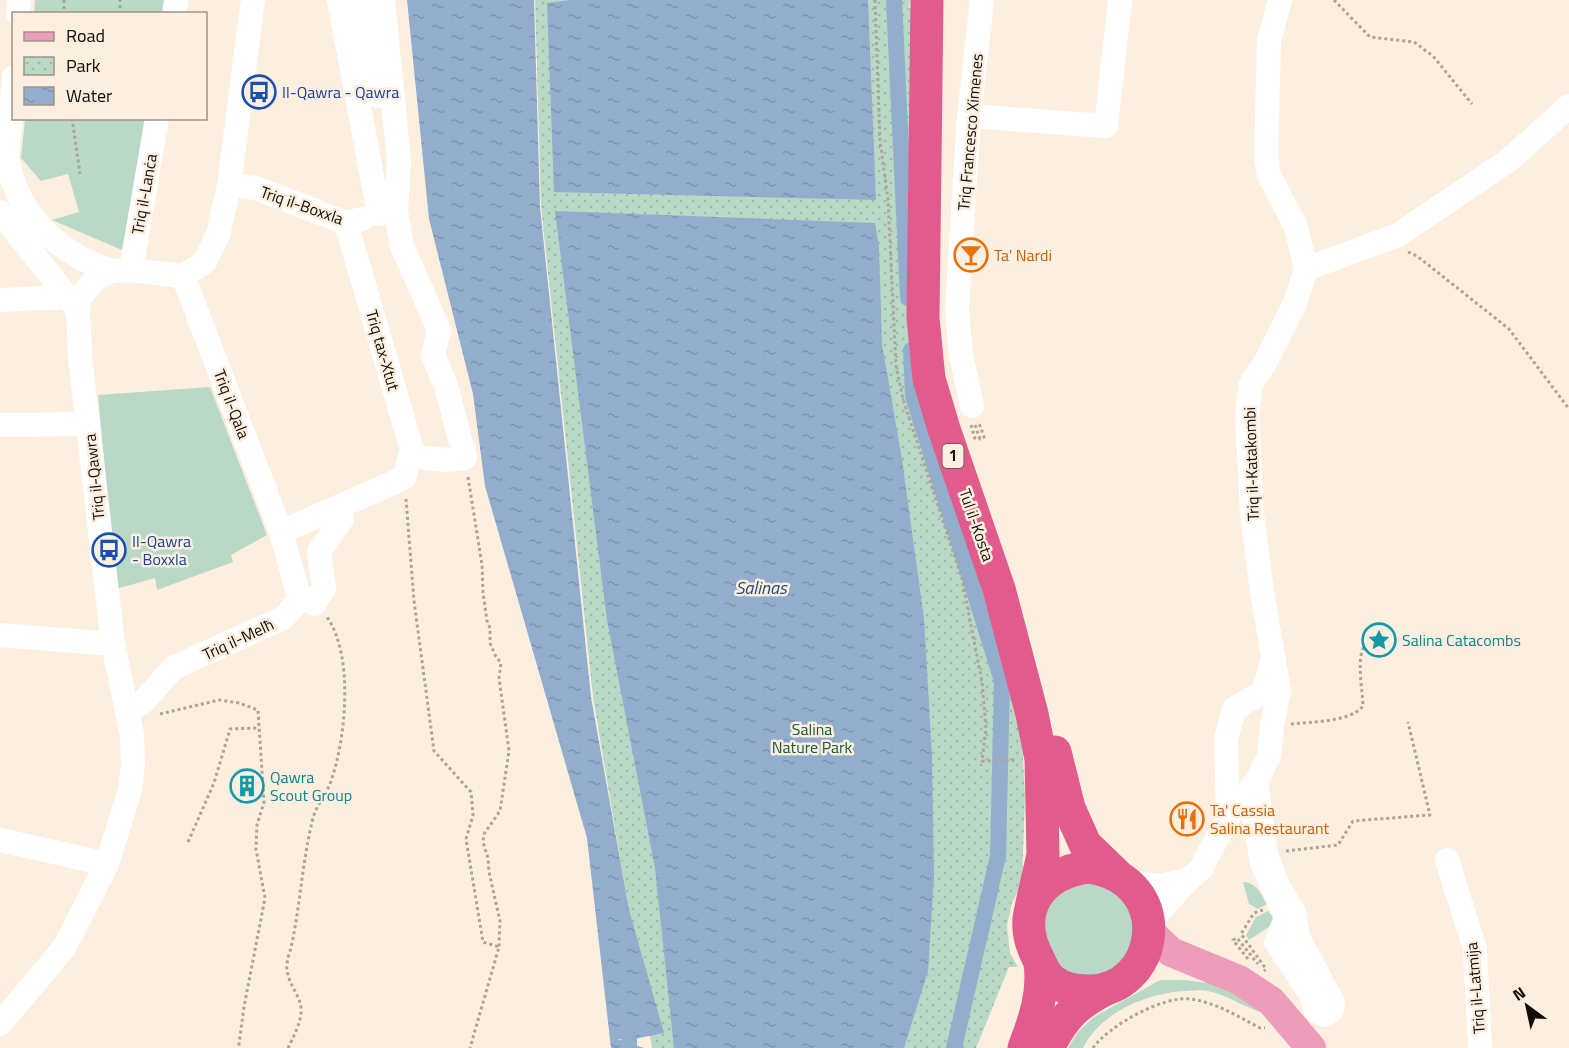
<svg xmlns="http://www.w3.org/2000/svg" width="1569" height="1048" viewBox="0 0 1569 1048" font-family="'Titillium Web',sans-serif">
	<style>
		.grass { fill: #b9d9c6 }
		.park { fill: url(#park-dots) }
		.water { fill: url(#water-ripples) }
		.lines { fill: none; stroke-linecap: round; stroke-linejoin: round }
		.canal { stroke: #93adcd; stroke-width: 16 }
		.path { stroke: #aea397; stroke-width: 3; stroke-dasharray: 3 3; stroke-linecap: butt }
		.minor { stroke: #fff; stroke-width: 24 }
		.major { stroke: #ed9dba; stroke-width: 30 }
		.highway { stroke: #e15c8c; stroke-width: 33 }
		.labels { text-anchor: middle; stroke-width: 5; stroke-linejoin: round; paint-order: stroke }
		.shield { fill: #fcefe0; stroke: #585046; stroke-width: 1.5 }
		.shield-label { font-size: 15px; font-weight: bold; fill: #120c04 }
		.transit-label { font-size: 16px; fill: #164399; stroke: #fcefe0; text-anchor: start }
		.street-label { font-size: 16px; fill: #120c04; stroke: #fcefe0 }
		.food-label { font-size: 16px; fill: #c56008; stroke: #fcefe0; text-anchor: start }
		.culture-label { font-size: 16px; fill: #0d838f; stroke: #fcefe0; text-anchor: start }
		.park-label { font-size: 16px; fill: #155a3c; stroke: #fcefe0 }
		.water-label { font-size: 18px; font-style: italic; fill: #254975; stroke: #fcefe0 }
	</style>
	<defs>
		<pattern id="park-dots" width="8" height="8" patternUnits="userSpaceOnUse" patternTransform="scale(1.5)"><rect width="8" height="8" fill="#b9d9c6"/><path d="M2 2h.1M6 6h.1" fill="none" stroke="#9eb9a8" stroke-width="1.8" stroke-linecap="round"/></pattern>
		<pattern id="water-ripples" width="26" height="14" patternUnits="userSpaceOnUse" patternTransform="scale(1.5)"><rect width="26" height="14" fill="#93adcd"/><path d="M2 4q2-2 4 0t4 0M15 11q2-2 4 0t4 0" fill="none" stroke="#7e94ae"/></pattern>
	</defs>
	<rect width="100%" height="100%" fill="#fcefe0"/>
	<!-- grass -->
	<g class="grass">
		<path d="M35,0H167L164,13L34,14Z"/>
		<path d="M25,119H146L122,250L52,220L79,212L68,174L41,181L21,158Z"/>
		<path d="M210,387L267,535L231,555L233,562L157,590L155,578L116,589L98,395Z"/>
		<path d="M1076,882L1107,884L1130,905L1136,936L1120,964L1107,972L1091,976L1076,975L1061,968L1050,958L1042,913L1050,899Z"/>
		<path d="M1243,882C1257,883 1260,892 1267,904L1258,909L1249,904Z"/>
		<path d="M1268,911L1276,922L1249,940L1246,935L1256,917Z"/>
		<path d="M1160,980H1185L1221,985L1264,1013C1245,1008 1228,995 1208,991C1200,989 1192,991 1185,991C1147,993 1101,1012 1083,1048H1068L1078,1032L1094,1017Z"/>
	</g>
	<!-- park -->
	<path class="park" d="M535,0H910L909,8L916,14L919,303L1021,719L1025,796L1022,885L1012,902L1007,926L1010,953L1018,967H1009L976,1048H652L593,697L541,206Z"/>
	<!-- water -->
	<g class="water">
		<path d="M407,0H534L540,207L591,697L629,910L664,1033L629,1040L617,1039L644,1048H611L587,838L485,486L473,394L429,219Z"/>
		<path d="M570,0H868L876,200L554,192L547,3Z"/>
		<path d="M555,211L875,223L879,247L882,344L902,459L924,619L932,756L934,877L928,971L904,1048H674L655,868L607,620Z"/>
	</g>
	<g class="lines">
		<!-- canal -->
		<g class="canal">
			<path d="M894,0L908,298"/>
			<path d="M911,350L913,396L1002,681L998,856L954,1048"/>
			<path d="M629,1040V1048"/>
		</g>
		<!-- path -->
		<g class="path">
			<path d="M64,0V14"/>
			<path d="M875,0L880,141L888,199L896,366L903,399L962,579L982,682L986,729L982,761L1016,760"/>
			<path d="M1334,0L1370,37L1414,42L1433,56L1472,104"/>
			<path d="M120,14V0"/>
			<path d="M72,118L80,174"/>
			<path d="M1408,252L1417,256L1509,329L1569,409"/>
			<path d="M971,425L976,442"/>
			<path d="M975,425L980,439L984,437L979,423"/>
			<path d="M468,477L482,565L483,592L487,621L490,628V643L495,655L501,663L499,678L509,751L500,811L484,834L483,842L488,858L489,872L500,921L499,947"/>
			<path d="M406,499L414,601L434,751L471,792L473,815L466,839L483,942L499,947L470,1048"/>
			<path d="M160,714L219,700L239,703L258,710L264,802L257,825L256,849L265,898L244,1007L239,1044L237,1048"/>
			<path d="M1291,724C1310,722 1351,722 1363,706C1363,693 1355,654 1366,645C1369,643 1375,642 1379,640"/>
			<path d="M188,842L214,783L230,729L258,728"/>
			<path d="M1286,851L1338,845L1353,821L1430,815L1408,722"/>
			<path d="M1263,910L1254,913L1241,934L1266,969L1264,971"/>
			<path d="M1248,959L1233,940L1237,938L1258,964"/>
			<path d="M288,1048C293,1038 302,1021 301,1009C301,998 291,987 288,975C285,967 288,957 291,948C300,907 302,864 312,822C316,804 326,796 331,781C346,738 354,656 327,617"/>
			<path d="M1093,1048C1108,1026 1164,995 1191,999C1217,1003 1237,1016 1260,1028H1265"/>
		</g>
		<!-- minor -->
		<g class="minor">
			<path d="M339,0L379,214"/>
			<path d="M362,0L378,96"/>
			<path d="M383,0L399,161L396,211L402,246L439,330L433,355L446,386L465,458L446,460L411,456"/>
			<path d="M1280,0L1269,41L1266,157L1269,175L1296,227L1306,269"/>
			<path d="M18,14L19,0"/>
			<path d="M174,14L176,0"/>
			<path d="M969,116L1106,126L1120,0"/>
			<path d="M7,158C13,198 40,234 74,254C85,262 99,266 112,271"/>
			<path d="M0,163L7,158L14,77"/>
			<path d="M229,185L256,188L346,223L362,219"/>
			<path d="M0,212L78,310"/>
			<path d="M131,270L157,118"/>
			<path d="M0,300L67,297"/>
			<path d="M972,406L961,355L957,310L969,116L982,0"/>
			<path d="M0,425L88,424"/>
			<path d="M281,532L404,478L412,450L346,223"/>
			<path d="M300,600L308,599L314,604L324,588L319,552L342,519L337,508"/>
			<path d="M0,635L113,644"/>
			<path d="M127,712L144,701L173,668L283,618L300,600L281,532L183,276"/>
			<path d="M1243,797L1253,811L1262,863L1286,918L1276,942L1311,994L1316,1011L1325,1015L1332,1010L1333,1003L1298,937L1294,913L1276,882L1266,853L1256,782"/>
			<path d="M1228,817L1226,739L1234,709L1264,691L1272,661"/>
			<path d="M0,840L107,864"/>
			<path d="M1447,860L1475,949L1480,1048"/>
			<path d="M1188,880L1201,869L1228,817L1256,782L1269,756L1272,726L1279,690L1262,592L1252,514L1247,415L1251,384L1266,361L1295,303L1306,269L1398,235L1509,160L1569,106"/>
			<path d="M1128,882L1160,886L1188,880L1149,923"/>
			<path d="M0,1024L64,948L107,864L130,790L133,764L132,735L113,644L80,357L78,310L80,297L95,279L112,271L131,270L183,276L205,262L218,235L229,185L253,0"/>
		</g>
		<!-- major -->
		<path class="major" d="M1149,931L1171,952L1239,980L1271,1001L1311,1048"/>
		<!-- highway -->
		<g class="highway">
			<path d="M927,0L923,318L929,379L944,429L999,589L1032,714L1041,759L1043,855L1032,903"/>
			<path d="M1055,752L1069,808L1085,844L1117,875"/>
			<path d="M1089,867C1179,881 1158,994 1087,991C1076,991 1062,988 1053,981C1046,976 1041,965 1038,958C1014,913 1039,872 1089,867Z"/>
			<path d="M1024,1048C1035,1019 1044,994 1040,963"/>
			<path d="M1048,1048C1064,1016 1076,1004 1108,988"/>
		</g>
	</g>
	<!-- icons -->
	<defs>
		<symbol id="bus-ring" viewBox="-11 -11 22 22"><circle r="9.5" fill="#fcefe0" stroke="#1a4fb4" stroke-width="1.5"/><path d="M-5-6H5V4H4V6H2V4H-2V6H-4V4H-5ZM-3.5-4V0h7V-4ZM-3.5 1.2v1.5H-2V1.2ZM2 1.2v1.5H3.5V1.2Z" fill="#1a4fb4"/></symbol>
		<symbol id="bar-ring" viewBox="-11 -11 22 22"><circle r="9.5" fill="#fcefe0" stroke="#e8710a" stroke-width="1.5"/><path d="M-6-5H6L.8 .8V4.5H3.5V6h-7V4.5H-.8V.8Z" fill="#e8710a"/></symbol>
		<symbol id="sight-ring" viewBox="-11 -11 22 22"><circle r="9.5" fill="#fcefe0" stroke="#0f9aa8" stroke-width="1.5"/><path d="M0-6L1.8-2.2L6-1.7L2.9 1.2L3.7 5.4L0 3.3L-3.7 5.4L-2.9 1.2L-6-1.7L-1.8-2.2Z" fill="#0f9aa8"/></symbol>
		<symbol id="building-ring" viewBox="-11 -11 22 22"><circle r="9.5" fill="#fcefe0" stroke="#0f9aa8" stroke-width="1.5"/><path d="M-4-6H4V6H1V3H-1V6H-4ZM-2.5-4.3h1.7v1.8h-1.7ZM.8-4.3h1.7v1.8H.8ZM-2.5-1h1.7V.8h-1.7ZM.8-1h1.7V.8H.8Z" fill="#0f9aa8"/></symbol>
		<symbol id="restaurant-ring" viewBox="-11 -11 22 22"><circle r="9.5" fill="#fcefe0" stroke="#e8710a" stroke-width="1.5"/><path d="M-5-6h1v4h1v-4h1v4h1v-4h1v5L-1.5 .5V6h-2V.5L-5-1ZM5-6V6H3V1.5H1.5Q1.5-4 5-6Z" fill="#e8710a"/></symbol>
	</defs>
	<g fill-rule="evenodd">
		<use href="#bus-ring" x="240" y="73" width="38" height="38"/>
		<use href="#bar-ring" x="952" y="236" width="38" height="38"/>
		<use href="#bus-ring" x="90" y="531" width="38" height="38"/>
		<use href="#sight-ring" x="1360" y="621" width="38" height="38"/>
		<use href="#building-ring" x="228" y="767" width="38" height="38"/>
		<use href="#restaurant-ring" x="1168" y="800" width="38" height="38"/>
	</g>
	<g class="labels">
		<!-- shield labels -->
		<rect class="shield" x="942.5" y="444" width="21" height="24" rx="4.5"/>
		<g class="shield-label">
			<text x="953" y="461">1</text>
		</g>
		<!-- transit labels -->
		<g class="transit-label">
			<text x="282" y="98">Il-Qawra - Qawra</text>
			<text x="132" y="547">Il-Qawra<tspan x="132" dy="18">- Boxxla</tspan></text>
		</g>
		<!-- street labels -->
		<g class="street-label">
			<text transform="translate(970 132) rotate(-85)" y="6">Triq Francesco Ximenes</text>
			<text transform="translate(144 194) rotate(-80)" y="6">Triq il-Lanċa</text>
			<text transform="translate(302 205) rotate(19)" y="6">Triq il-Boxxla</text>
			<text transform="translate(383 350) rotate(74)" y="6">Triq tax-Xtut</text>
			<text transform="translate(232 404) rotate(69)" y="6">Triq il-Qala</text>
			<text transform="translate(1251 464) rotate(-92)" y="6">Triq il-Katakombi</text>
			<text transform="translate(94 477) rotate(-96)" y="6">Triq il-Qawra</text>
			<text transform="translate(977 525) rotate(71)" y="6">Tul il-Kosta</text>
			<text transform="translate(238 639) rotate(-25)" y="6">Triq il-Melħ</text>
			<text transform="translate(1475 988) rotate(-95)" y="6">Triq il-Latmija</text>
		</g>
		<!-- food labels -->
		<g class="food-label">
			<text x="994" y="261">Ta' Nardi</text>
			<text x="1210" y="816">Ta' Cassia<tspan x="1210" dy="18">Salina Restaurant</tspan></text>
		</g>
		<!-- culture labels -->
		<g class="culture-label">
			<text x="1402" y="646">Salina Catacombs</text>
			<text x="270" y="783">Qawra<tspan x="270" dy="18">Scout Group</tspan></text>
		</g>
		<!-- park labels -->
		<g class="park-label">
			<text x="812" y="735">Salina<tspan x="812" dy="18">Nature Park</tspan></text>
		</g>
		<!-- water labels -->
		<g class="water-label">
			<text x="761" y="594">Salinas</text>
		</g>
	</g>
	<!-- legend -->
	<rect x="12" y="12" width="195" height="108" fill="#fcefe0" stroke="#9e9488" stroke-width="1.5"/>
	<rect x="24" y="32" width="30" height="9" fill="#ed9dba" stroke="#9e9488" stroke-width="1.5"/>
	<text x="66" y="42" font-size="18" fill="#120c04">Road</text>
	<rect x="24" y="57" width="30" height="18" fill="url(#park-dots)" stroke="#9e9488" stroke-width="1.5"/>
	<text x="66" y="72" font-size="18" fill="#120c04">Park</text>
	<rect x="24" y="87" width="30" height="18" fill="url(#water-ripples)" stroke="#9e9488" stroke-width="1.5"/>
	<text x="66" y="102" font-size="18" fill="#120c04">Water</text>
	<!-- north arrow -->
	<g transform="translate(1527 1006) rotate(327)" stroke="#fcefe0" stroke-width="4.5" paint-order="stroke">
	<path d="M0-4.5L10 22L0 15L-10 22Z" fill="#120c04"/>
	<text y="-9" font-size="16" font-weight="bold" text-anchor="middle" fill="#120c04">N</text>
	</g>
</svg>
